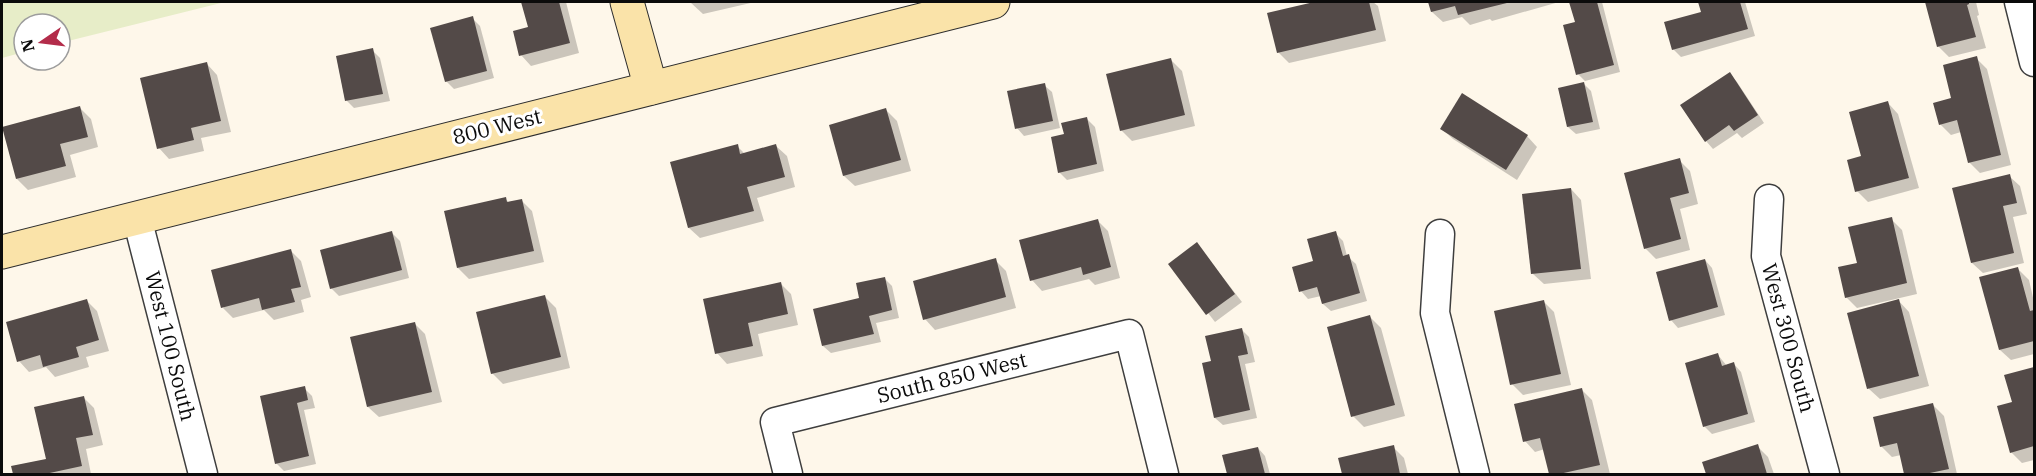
<svg xmlns="http://www.w3.org/2000/svg" width="2036" height="476" viewBox="0 0 2036 476" font-family="'IBM Plex Serif',serif">
	<style>
		.pitch { fill: #e7edc8 }
		.shadow { fill: #0003 }
		.building { fill: #534a48 }
		.lines { fill: none; stroke-linecap: round; stroke-linejoin: round }
		.street-casing { stroke: #3e3e3e; stroke-width: 31 }
		.secondary-casing { stroke: #2d2d2d; stroke-width: 35 }
		.street { stroke: #fff; stroke-width: 28 }
		.secondary { stroke: #fae3a9; stroke-width: 33 }
		.labels { text-anchor: middle; stroke-width: 6; stroke-linejoin: round; paint-order: stroke }
		.street-label { font-size: 21px; fill: #0b0b0b; stroke: #fff }
	</style>
	<rect width="100%" height="100%" fill="#fef7ea"/>
	<!-- pitch -->
	<path class="pitch" d="M2,2H225L60,43V24H24V52L2,58Z"/>
	<!-- shadow -->
	<g class="shadow">
		<path d="M523,2H566L579,53L531,66L521,55L529,28Z"/>
		<path d="M690,2H755L703,14Z"/>
		<path d="M1321,2H1373L1378,6L1386,41L1289,63L1278,52L1269,14Z"/>
		<path d="M1429,2H1559L1492,21L1490,19L1470,25L1462,17L1443,22L1432,12Z"/>
		<path d="M1571,2H1602L1620,72L1585,81L1578,74L1577,23Z"/>
		<path d="M1700,2H1745L1755,36L1681,57L1673,49L1703,13Z"/>
		<path d="M1926,2H1976L1979,15L1977,16L1986,48L1949,57L1938,46Z"/>
		<path d="M472,18L480,26L494,78L454,89L446,81Z"/>
		<path d="M372,50L380,58L390,101L354,108L347,101L338,57Z"/>
		<path d="M1976,58L1987,69L2011,165L1980,173L1969,162L1961,132L1951,135L1940,124Z"/>
		<path d="M1171,60L1182,71L1195,126L1132,141L1121,130Z"/>
		<path d="M207,64L217,75L231,132L201,138L204,151L169,159L159,148Z"/>
		<path d="M1730,74L1737,82L1764,123L1742,138L1737,133L1713,149L1706,141Z"/>
		<path d="M1584,84L1591,91L1600,129L1576,134L1568,127Z"/>
		<path d="M1044,85L1052,92L1060,128L1024,136L1017,128Z"/>
		<path d="M1888,103L1898,114L1919,188L1868,202L1857,191Z"/>
		<path d="M80,108L91,119L98,147L70,155L76,177L28,190L17,179Z"/>
		<path d="M886,110L897,121L911,171L855,186L844,176L831,126Z"/>
		<path d="M1087,119L1095,127L1104,171L1067,180L1059,172Z"/>
		<path d="M1442,129L1527,136L1537,147L1517,180L1453,139Z"/>
		<path d="M737,146L745,154L776,146L787,156L795,187L757,198L764,221L700,238L689,228Z"/>
		<path d="M1679,160L1690,171L1698,204L1680,209L1690,250L1656,259L1645,248Z"/>
		<path d="M2009,176L2020,186L2027,214L2013,217L2024,263L1983,273L1972,263Z"/>
		<path d="M1571,189L1581,200L1591,279L1544,284L1533,274Z"/>
		<path d="M505,199L510,203L521,200L532,211L544,262L469,279L458,268Z"/>
		<path d="M1891,219L1902,230L1917,294L1857,308L1846,297L1858,264Z"/>
		<path d="M1098,221L1108,231L1120,278L1095,285L1089,279L1042,291L1032,280Z"/>
		<path d="M392,233L400,241L409,278L339,296L331,288Z"/>
		<path d="M1335,233L1343,241L1347,256L1356,264L1367,301L1331,311L1323,304L1321,296L1308,299L1301,291Z"/>
		<path d="M1197,244L1242,302L1215,322L1170,264Z"/>
		<path d="M291,251L301,261L311,297L301,300L304,312L274,320L264,310L233,318L223,308Z"/>
		<path d="M995,260L1006,271L1016,308L935,330L925,319Z"/>
		<path d="M1705,260L1712,268L1725,315L1678,328L1671,320Z"/>
		<path d="M2018,269L2029,280L2034,302V354L2011,360L2000,350Z"/>
		<path d="M884,278L892,286L899,318L876,323L881,342L831,353L823,346L861,300Z"/>
		<path d="M781,284L791,294L798,325L758,334L763,356L727,364L717,353Z"/>
		<path d="M545,297L556,308L570,368L503,384L492,373Z"/>
		<path d="M1897,299L1909,312L1929,386L1880,399L1869,389L1849,314L1897,301Z"/>
		<path d="M86,300L97,311L109,351L86,357L89,367L55,377L46,367L29,372L19,361Z"/>
		<path d="M1543,301L1554,312L1571,385L1523,395L1512,384Z"/>
		<path d="M1370,317L1381,328L1405,416L1364,427L1353,416Z"/>
		<path d="M414,323L425,334L442,402L379,417L368,407Z"/>
		<path d="M1241,329L1249,337L1255,362L1245,364L1257,418L1223,425L1215,418L1203,364L1213,362Z"/>
		<path d="M1718,355L1727,366L1734,364L1741,372L1755,422L1712,434L1704,426Z"/>
		<path d="M2034,368V460L2022,463L2011,452L2014,404L2006,376Z"/>
		<path d="M304,388L312,396L315,408L304,410L316,464L284,471L276,463L261,397Z"/>
		<path d="M1582,390L1592,400L1610,474H1551L1545,449L1535,452L1525,441Z"/>
		<path d="M83,397L94,408L103,445L86,449L91,474H15L13,468L48,460Z"/>
		<path d="M1933,405L1944,416L1957,474H1906L1901,455L1892,457L1881,446Z"/>
		<path d="M1757,446L1768,457L1774,474H1707L1703,463Z"/>
		<path d="M1393,447L1404,458L1408,474H1343L1340,459Z"/>
		<path d="M1258,448L1265,456L1270,474H1229L1224,456Z"/>
	</g>
	<!-- building -->
	<g class="building">
		<path d="M521,2H559L570,43L519,56L513,31L528,27Z"/>
		<path d="M1314,2H1369L1376,30L1277,53L1267,13Z"/>
		<path d="M1428,2H1511L1458,15L1455,6L1431,12Z"/>
		<path d="M1569,2H1597L1614,65L1576,75L1563,25L1575,22Z"/>
		<path d="M1698,2H1740L1748,29L1672,50L1664,22L1701,12Z"/>
		<path d="M1925,2H1969V4L1967,5L1976,37L1937,47Z"/>
		<path d="M473,16L487,71L445,82L430,28Z"/>
		<path d="M373,48L383,94L345,101L336,56Z"/>
		<path d="M1977,56L2001,155L1968,163L1957,120L1939,125L1933,103L1951,98L1943,65Z"/>
		<path d="M1171,58L1185,115L1120,131L1106,74Z"/>
		<path d="M207,62L221,121L191,128L194,140L157,149L140,78Z"/>
		<path d="M1730,72L1758,115L1734,131L1729,125L1705,142L1680,105Z"/>
		<path d="M1584,82L1593,122L1567,127L1558,88Z"/>
		<path d="M1045,83L1053,121L1015,129L1007,91Z"/>
		<path d="M1462,93L1528,135L1506,170L1440,129Z"/>
		<path d="M1888,101L1909,178L1855,192L1847,160L1861,156L1849,112Z"/>
		<path d="M80,106L88,137L60,144L66,166L16,179L2,127Z"/>
		<path d="M886,108L901,160L843,176L829,125Z"/>
		<path d="M1087,117L1097,164L1058,173L1051,137L1064,134L1061,123Z"/>
		<path d="M738,144L740,154L776,144L785,177L747,187L754,211L688,228L670,162Z"/>
		<path d="M1680,158L1689,193L1670,198L1681,239L1644,249L1624,173Z"/>
		<path d="M2010,174L2017,203L2003,206L2014,253L1971,263L1952,188Z"/>
		<path d="M1571,188L1581,269L1531,274L1522,194Z"/>
		<path d="M506,197L507,202L522,199L534,251L457,268L444,211Z"/>
		<path d="M1892,217L1907,283L1845,298L1838,267L1857,263L1848,227Z"/>
		<path d="M1098,219L1111,267L1083,275L1081,267L1030,281L1019,240Z"/>
		<path d="M392,231L402,270L330,289L320,250Z"/>
		<path d="M1336,231L1343,256L1349,254L1360,293L1322,304L1317,287L1299,292L1292,267L1313,261L1307,239Z"/>
		<path d="M1197,242L1235,294L1206,315L1168,264Z"/>
		<path d="M291,249L301,287L291,289L295,302L262,310L259,298L221,308L211,270Z"/>
		<path d="M996,258L1006,297L923,320L913,281Z"/>
		<path d="M1705,259L1718,307L1669,321L1656,272Z"/>
		<path d="M2018,267L2030,311L2034,310V341L1999,350L1979,277Z"/>
		<path d="M885,277L892,310L869,316L874,334L822,346L813,309L859,298L856,283Z"/>
		<path d="M781,282L788,314L748,323L753,346L715,354L703,299Z"/>
		<path d="M545,295L561,357L491,374L476,312Z"/>
		<path d="M87,299L99,340L76,347L79,357L43,367L40,355L17,362L6,322Z"/>
		<path d="M1899,299L1919,376L1867,389L1847,313Z"/>
		<path d="M1544,300L1561,374L1510,385L1494,311Z"/>
		<path d="M1370,315L1395,405L1351,417L1327,327Z"/>
		<path d="M415,322L432,392L367,407L350,337Z"/>
		<path d="M1242,328L1248,354L1238,356L1250,410L1214,418L1202,363L1211,361L1205,336Z"/>
		<path d="M1718,353L1722,366L1734,362L1748,414L1703,427L1685,363Z"/>
		<path d="M2034,367V446L2010,453L1997,406L2012,402L2004,375Z"/>
		<path d="M305,386L308,400L297,403L309,456L275,464L260,396Z"/>
		<path d="M1582,388L1600,465L1559,474H1549L1540,438L1523,442L1514,404Z"/>
		<path d="M84,396L93,435L76,438L82,466L45,474H13L11,466L46,459L34,407Z"/>
		<path d="M1933,403L1949,469L1925,474H1904L1897,443L1880,447L1873,417Z"/>
		<path d="M1758,444L1767,474H1706L1702,462Z"/>
		<path d="M1394,445L1400,474H1342L1338,458Z"/>
		<path d="M1258,447L1265,474H1227L1222,455Z"/>
	</g>
	<g class="lines">
		<defs>
			<g id="street">
				<path d="M2019,2L2034,62"/>
				<path d="M1769,199L1766,256L1825,474"/>
				<path d="M137,218L203,474"/>
				<path d="M1440,234L1435,313L1475,474"/>
				<path d="M788,474L775,422L1129,334L1164,474"/>
			</g>
			<g id="secondary">
				<path d="M627,2L651,88"/>
				<path d="M2,252L993,2"/>
			</g>
		</defs>
		<!-- street casing -->
		<use href="#street" class="street-casing"/>
		<!-- secondary casing -->
		<use href="#secondary" class="secondary-casing"/>
		<!-- street -->
		<use href="#street" class="street"/>
		<!-- secondary -->
		<use href="#secondary" class="secondary"/>
	</g>
	<g class="labels">
		<!-- street labels -->
		<g class="street-label">
			<text transform="translate(497 127) rotate(-14)" y="7">800 West</text>
			<text transform="translate(1788 338) rotate(75)" y="7">West 300 South</text>
			<text transform="translate(170 346) rotate(76)" y="7">West 100 South</text>
			<text transform="translate(952 378) rotate(-14)" y="7">South 850 West</text>
		</g>
	</g>
	<!-- border -->
	<rect width="2036" height="476" fill="none" stroke="#0b0b0b" stroke-width="6"/>
	<!-- north arrow -->
	<g transform="translate(42 42) rotate(256)"><circle r="28" fill="#ffffff" stroke="#9d9d9d" stroke-width="1.5"/>
	<path d="M0-4.5L10 22L0 15L-10 22Z" fill="#b32c4a"/>
	<text y="-9" font-size="16" font-weight="bold" text-anchor="middle" fill="#0b0b0b">N</text>
	</g>
</svg>
